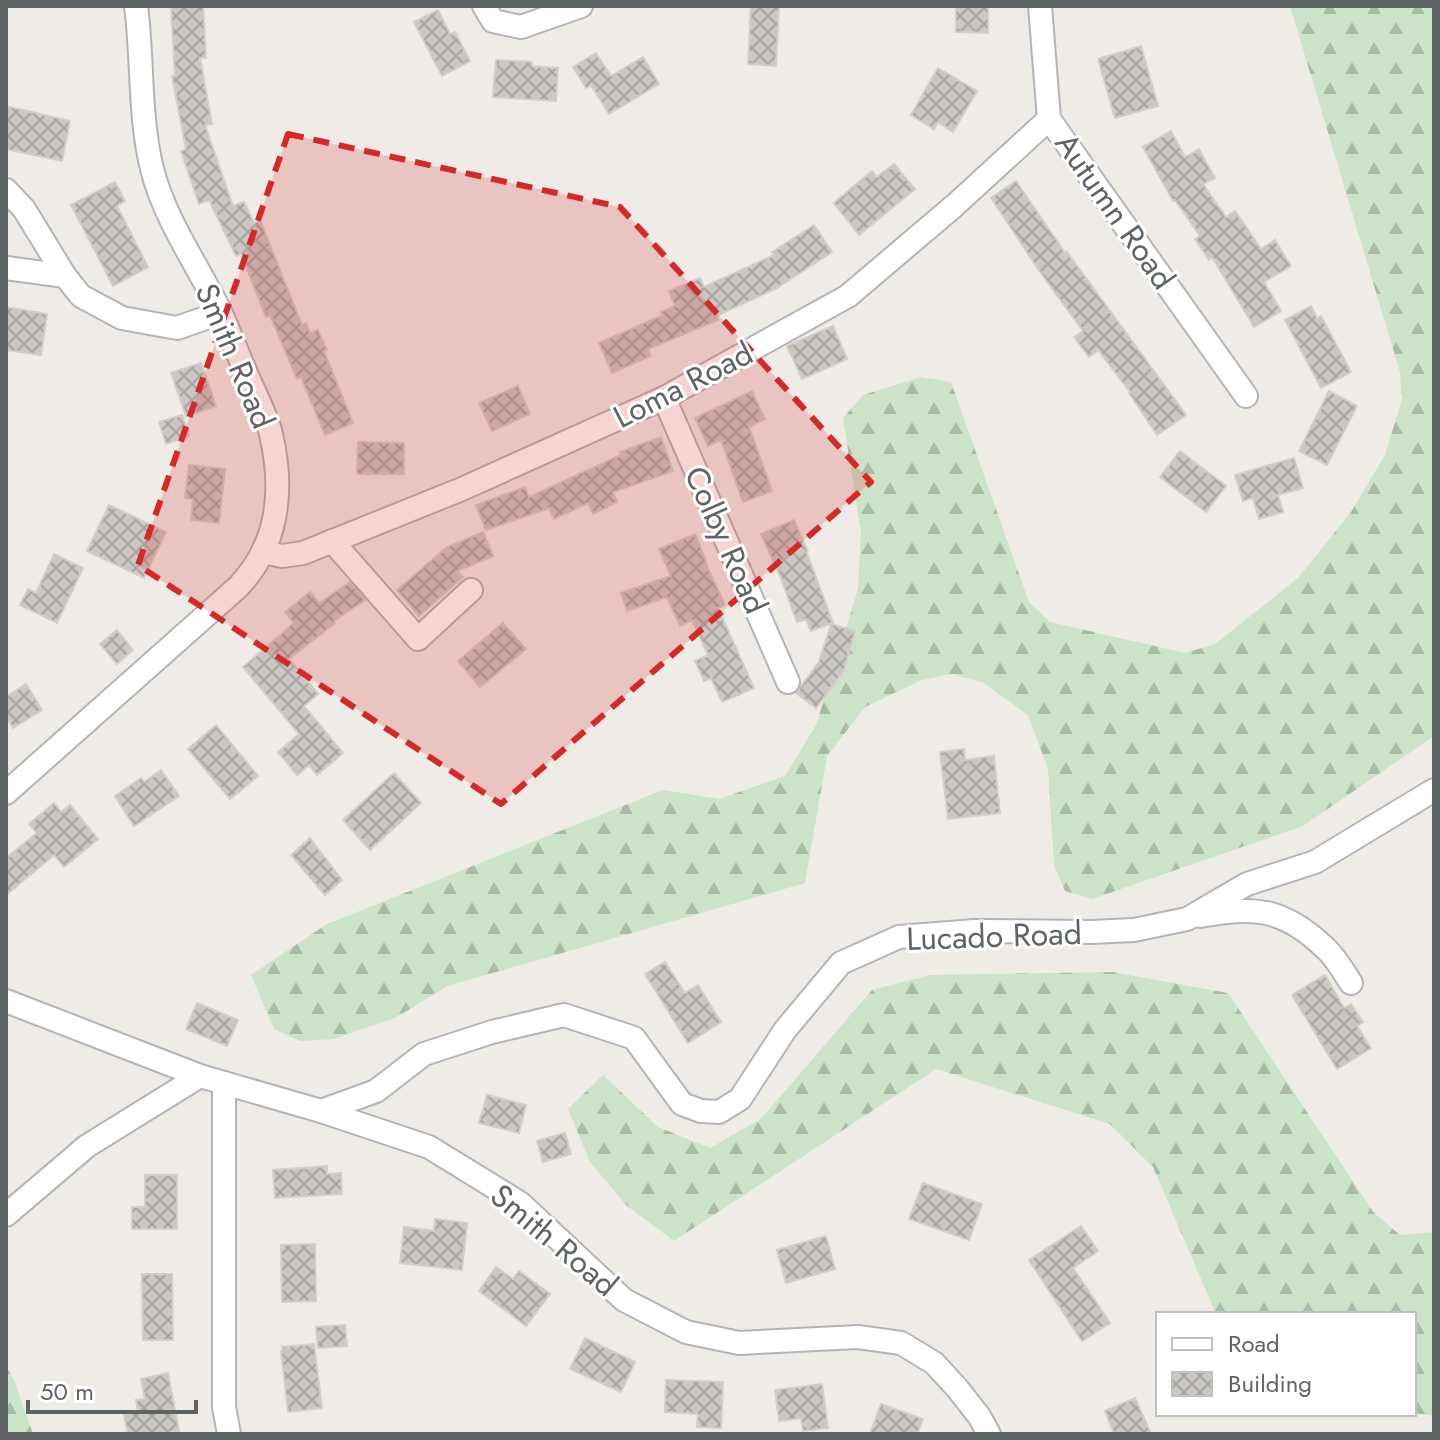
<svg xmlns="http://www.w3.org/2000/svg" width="1440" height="1440" viewBox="0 0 1440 1440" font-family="Jost,sans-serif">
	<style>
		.forest { fill: url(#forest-firs) }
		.building { fill: url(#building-cross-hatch); stroke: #d3cdc6; stroke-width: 2 }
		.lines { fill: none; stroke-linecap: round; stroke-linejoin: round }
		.minor-casing { stroke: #b2b5b7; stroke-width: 26 }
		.minor { stroke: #fff; stroke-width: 22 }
		.marked { fill: #d62828; fill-opacity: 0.2; stroke: #d62828; stroke-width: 6; stroke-dasharray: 16 10; stroke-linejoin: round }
		.labels { text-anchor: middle; stroke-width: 6; stroke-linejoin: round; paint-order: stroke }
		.street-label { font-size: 32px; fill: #5e6365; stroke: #fff }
	</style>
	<defs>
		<pattern id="forest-firs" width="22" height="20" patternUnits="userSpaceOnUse" patternTransform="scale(2)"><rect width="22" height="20" fill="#cbe3c7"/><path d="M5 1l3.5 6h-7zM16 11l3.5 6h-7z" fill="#a8bca5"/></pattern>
		<pattern id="building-cross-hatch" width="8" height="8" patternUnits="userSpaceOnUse" patternTransform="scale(2)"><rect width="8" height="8" fill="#cac7c3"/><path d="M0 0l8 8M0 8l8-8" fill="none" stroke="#a7a5a2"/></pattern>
	</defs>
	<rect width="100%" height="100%" fill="#efece7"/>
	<!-- forest -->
	<g class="forest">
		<path d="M1290,6H1434V736L1303,826L1092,899L1065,891L1054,865L1048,769L1028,715L982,682L951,674L922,680L865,707L827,756L805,883L448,986L395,1018L333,1039L300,1041L274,1029L251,975L327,924L663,790L719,799L785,776L816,725L858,589L861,533L843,418L863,395L921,377L951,382L1029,602L1050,622L1185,653L1215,644L1298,578L1351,512L1385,455L1402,399L1400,372Z"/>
		<path d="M1113,972L1228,993L1374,1213L1400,1235L1434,1232V1416L1414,1413V1314H1216L1153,1167L1110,1124L936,1069L674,1241L627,1206L590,1162L568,1109L603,1075L658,1127L710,1148L761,1119L872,990L930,975Z"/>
		<path d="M6,1366L14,1380L33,1434H6Z"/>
	</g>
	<!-- building -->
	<g class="building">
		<path d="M171,6H203L206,58H200L212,124L205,125L233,206L244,202L254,223L260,220L302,325L306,323L310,333L318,330L327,350L324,351L353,423L325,435L301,377L297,379L270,315L266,317L241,254L236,256L209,200L199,204L181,151L186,149L172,76H175Z"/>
		<path d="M751,6H779L776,66L748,64Z"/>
		<path d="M956,6H988V33L956,32Z"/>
		<path d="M438,10L450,34L455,32L470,61L442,76L414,22Z"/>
		<path d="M1141,46L1158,106L1115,118L1098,59Z"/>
		<path d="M596,53L611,76L643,57L659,84L609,114L591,85L586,88L573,67Z"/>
		<path d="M496,60L532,62V66L558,68L556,101L493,97Z"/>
		<path d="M938,68L977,91L953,132L938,122L934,129L911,115Z"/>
		<path d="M6,106L70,121L62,161L6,149Z"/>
		<path d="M1171,131L1185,157L1199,149L1215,178L1203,184L1226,217L1235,211L1261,249L1275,240L1291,266L1264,282L1281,311L1254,327L1212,257L1209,260L1195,239L1200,236L1175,200L1173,201L1143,147Z"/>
		<path d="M894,164L915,189L859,235L834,203L872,171L877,177Z"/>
		<path d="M1016,181L1066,254L1067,252L1186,415L1157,435L1129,393L1130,392L1098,350L1089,357L1074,337L1083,331L1040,272L991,198Z"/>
		<path d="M115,182L125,201L117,206L148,267L113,286L71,205Z"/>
		<path d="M814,225L832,252L775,289L716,316L718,320L648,349L651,356L612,373L599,343L663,315L661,312L675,306L669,291L700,278L704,287L774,255L772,252Z"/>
		<path d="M1311,306L1317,318L1321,316L1351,372L1321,388L1285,320Z"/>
		<path d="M6,307L47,314L41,355L6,350Z"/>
		<path d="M833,326L847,359L802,379L787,346Z"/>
		<path d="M201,363L216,406L186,416L171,373Z"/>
		<path d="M518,386L530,414L492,431L479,403Z"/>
		<path d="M752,391L765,419L749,427L772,491L743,502L721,440L708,446L695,418Z"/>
		<path d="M1329,391L1357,406L1327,465L1299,451Z"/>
		<path d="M182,415L189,436L166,444L159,422Z"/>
		<path d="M661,437L673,471L613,492L617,502L593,514L588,503L554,519L549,508L486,530L476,505L525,487L529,497L621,455L620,452Z"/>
		<path d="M358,442L404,443V474H357Z"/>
		<path d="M1180,451L1226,486L1206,512L1160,477Z"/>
		<path d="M1294,458L1303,488L1278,495L1283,512L1259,519L1253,498L1243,501L1235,475Z"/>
		<path d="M189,465L225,469L219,523L191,520L193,499L185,498Z"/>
		<path d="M109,505L166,532L144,578L87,551Z"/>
		<path d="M794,520L808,552L807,553L833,623L811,631L806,619L797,622L780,576L761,534Z"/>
		<path d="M483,532L493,556L457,571L463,577L419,616L397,590L447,547Z"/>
		<path d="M695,534L707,564H706L725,605L718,608L754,688L722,702L711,678L704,681L695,661L708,655L692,620L680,626L667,597L627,611L621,593L671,576L659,549Z"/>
		<path d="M54,554L83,568L57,623L20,605L28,589L36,593Z"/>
		<path d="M350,582L365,600L334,621L335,623L289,659L318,694L304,706L343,753L317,775L309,765L297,775L278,752L299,734L243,667L294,623L285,612L310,592L319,603Z"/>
		<path d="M503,623L526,649L480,687L458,661Z"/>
		<path d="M831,624L855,631L844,670L816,708L796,693L819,662Z"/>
		<path d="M117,630L133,650L117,664L100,644Z"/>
		<path d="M26,684L42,710L13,728L6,716V697Z"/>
		<path d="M216,725L258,776L230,799L188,749Z"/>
		<path d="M964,749L965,760L994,756L1000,813L948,819L940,752Z"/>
		<path d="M161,770L179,796L134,826L115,796L141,778L144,782Z"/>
		<path d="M394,773L421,803L370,850L343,820Z"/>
		<path d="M54,803L61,812L70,805L98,839L64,867L54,855L6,895V858L37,833L29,824Z"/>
		<path d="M310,838L342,880L325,895L291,855Z"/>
		<path d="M665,962L685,993L698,985L721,1022L688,1043L645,974Z"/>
		<path d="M1325,975L1344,1008L1351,1004L1363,1022L1357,1026L1371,1048L1337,1069L1292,995Z"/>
		<path d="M197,1003L238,1020L227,1046L186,1029Z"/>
		<path d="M487,1095L526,1105L519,1133L479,1123Z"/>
		<path d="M565,1133L571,1154L543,1162L537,1141Z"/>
		<path d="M327,1166V1174L341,1173L342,1194L275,1198L273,1170Z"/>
		<path d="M145,1175H177V1229H132V1207H145Z"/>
		<path d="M923,1183L982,1204L969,1240L909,1219Z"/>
		<path d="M435,1219L467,1223L462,1270L400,1263L404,1227L434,1231Z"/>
		<path d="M1081,1226L1098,1251L1073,1268L1110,1323L1082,1341L1029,1260Z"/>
		<path d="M826,1236L835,1269L786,1283L777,1250Z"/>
		<path d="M315,1244L316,1301L282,1302L281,1245Z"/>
		<path d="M496,1267L513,1279L519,1271L550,1294L526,1326L479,1291Z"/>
		<path d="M142,1274H172L173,1340H143Z"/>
		<path d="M345,1325L347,1346L318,1348L316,1327Z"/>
		<path d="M585,1338L635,1362L621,1392L570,1369Z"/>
		<path d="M314,1344L322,1408L288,1412L281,1351L283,1350L282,1347Z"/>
		<path d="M168,1373L179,1431L161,1434H128L124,1415L138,1412L136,1400L145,1399L141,1379Z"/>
		<path d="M666,1380L723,1382L721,1428L697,1427L698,1414L665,1412Z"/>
		<path d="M822,1384L828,1428L803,1431L801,1418L779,1421L775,1390Z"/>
		<path d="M1135,1398L1151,1434H1114L1105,1411Z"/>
		<path d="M881,1404L923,1419L917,1434H870Z"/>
	</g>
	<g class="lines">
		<defs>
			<g id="minor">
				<path d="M484,6L493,21L521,27L581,6"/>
				<path d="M1040,6L1049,119L1246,396"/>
				<path d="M6,190L24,209L65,276L6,268"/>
				<path d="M65,276L81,296L122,318L177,328L220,313"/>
				<path d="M664,398L788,682"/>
				<path d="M332,541L418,639L471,590"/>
				<path d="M263,552L282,556L303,553L462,489L664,398L848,296L954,206L1049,119"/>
				<path d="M6,793L238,587C279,544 284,491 271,434C266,414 254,392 246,373C237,352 229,331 220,311C197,264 165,220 152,169C139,116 143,60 136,6"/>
				<path d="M1200,916C1254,906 1283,908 1324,947C1335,956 1343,971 1351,983"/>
				<path d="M6,1001L200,1076L321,1111L429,1147L520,1203L624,1300L686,1332L739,1343L858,1337L901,1343L934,1363L957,1388L979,1416L989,1434"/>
				<path d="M224,1083V1407L229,1434"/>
				<path d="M321,1111L376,1091L424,1054L492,1032L564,1015L634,1038L682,1104L701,1111L719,1112L740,1099L785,1030L841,963L899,937L974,931L1092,932L1134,930L1187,919L1247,884L1315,862L1434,790"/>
				<path d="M6,1215L87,1146L200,1076"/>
			</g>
		</defs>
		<!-- minor casing -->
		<use href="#minor" class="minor-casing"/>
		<!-- minor -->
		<use href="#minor" class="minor"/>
	</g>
	<!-- marked area -->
	<path class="marked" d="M288,134L620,207L871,482L501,804L138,565Z"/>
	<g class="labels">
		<!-- street labels -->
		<g class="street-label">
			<text transform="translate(1115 211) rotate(55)" y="11">Autumn Road</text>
			<text transform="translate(235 356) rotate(67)" y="11">Smith Road</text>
			<text transform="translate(683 385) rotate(-27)" y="11">Loma Road</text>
			<text transform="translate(726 540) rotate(66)" y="11">Colby Road</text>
			<text transform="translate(994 936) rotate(-2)" y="11">Lucado Road</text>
			<text transform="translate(554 1240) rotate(40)" y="11">Smith Road</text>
		</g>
	</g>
	<!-- border -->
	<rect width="1440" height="1440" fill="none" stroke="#5e6365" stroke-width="16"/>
	<!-- legend -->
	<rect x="1156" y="1312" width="260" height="104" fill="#ffffff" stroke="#bfc1c1" stroke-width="2"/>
	<rect x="1172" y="1338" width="40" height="12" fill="#ffffff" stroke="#bfc1c1" stroke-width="2"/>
	<text x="1228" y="1352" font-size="24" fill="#5e6365">Road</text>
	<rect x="1172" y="1372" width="40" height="24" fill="url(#building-cross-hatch)" stroke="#bfc1c1" stroke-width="2"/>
	<text x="1228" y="1392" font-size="24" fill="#5e6365">Building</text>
	<!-- scale -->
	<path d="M28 1400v12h168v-12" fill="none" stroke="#5e6365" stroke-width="4"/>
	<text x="40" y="1400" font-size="24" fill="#5e6365" stroke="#ffffff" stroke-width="6" paint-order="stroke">50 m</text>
</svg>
